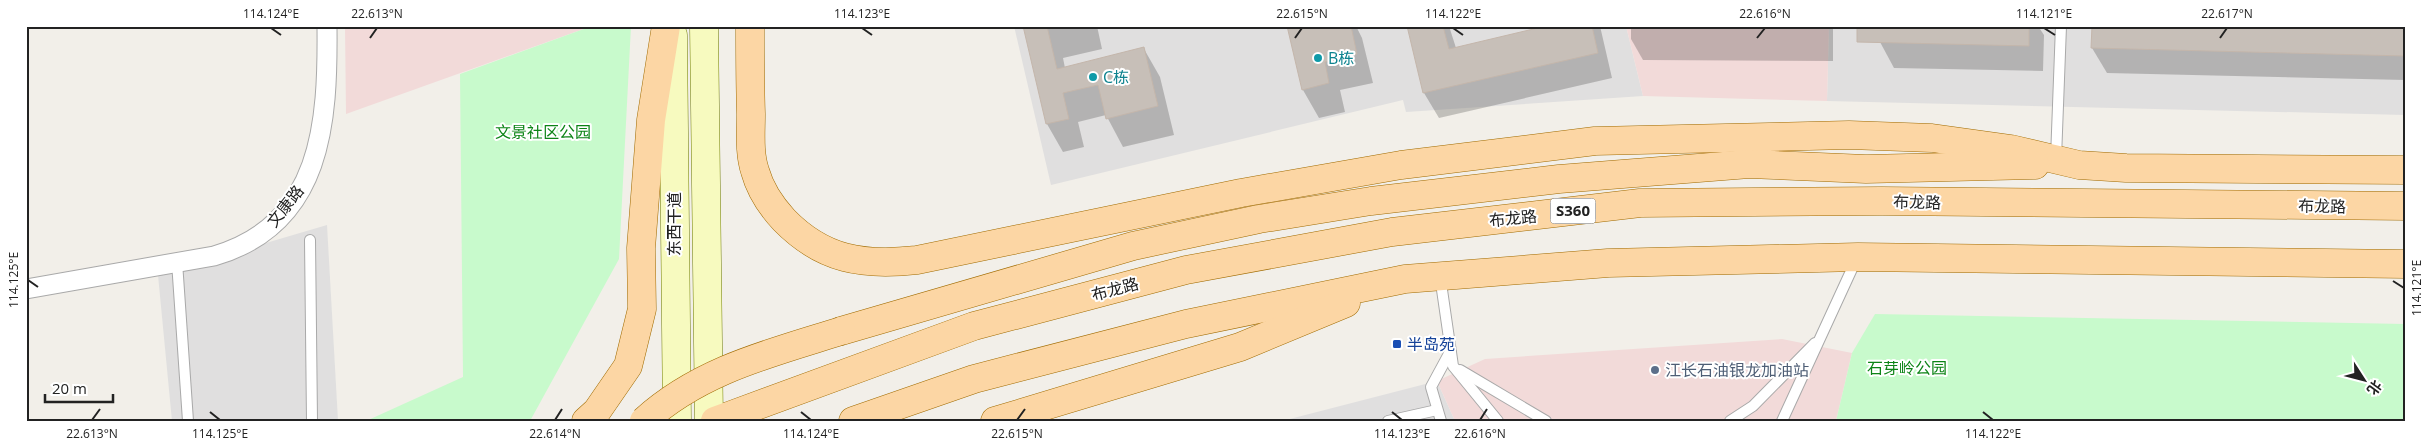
<svg xmlns="http://www.w3.org/2000/svg" width="2431" height="447" viewBox="0 0 2431 447" font-family="'Open Sans','Noto Sans SC',sans-serif">
	<style>
		.residential { fill: #e0dfdf }
		.commercial { fill: #f2dad9 }
		.park { fill: #c8facc }
		.shadow { fill: #0003 }
		.building { fill: #c7bfb8; stroke: #c4b6ab }
		.lines { fill: none; stroke-linecap: round; stroke-linejoin: round }
		.lane-casing { stroke: #a9a9a9; stroke-width: 12 }
		.street-casing { stroke: #a9a9a9; stroke-width: 21 }
		.secondary-casing { stroke: #707d05; stroke-width: 29 }
		.primary-casing { stroke: #a06b00; stroke-width: 29 }
		.lane { stroke: #fff; stroke-width: 10 }
		.street { stroke: #fff; stroke-width: 19 }
		.secondary { stroke: #f7fabf; stroke-width: 28 }
		.primary { stroke: #fcd6a4; stroke-width: 28 }
		.primary-bridge-casing { stroke: #a06b00; stroke-width: 29; stroke-linecap: butt }
		.primary-bridge { stroke: #fcd6a4; stroke-width: 28 }
		.ticks { fill: none; stroke: #222; stroke-width: 2 }
		.culture-dot { fill: #0f9aa8; stroke: #fff; stroke-width: 2 }
		.transit-dot { fill: #1a4fb4; stroke: #fff; stroke-width: 2 }
		.service-dot { fill: #5c6f8a; stroke: #fff; stroke-width: 2 }
		.labels { text-anchor: middle; stroke-width: 4; stroke-linejoin: round; paint-order: stroke }
		.shield { fill: #fff; stroke: #646464; stroke-width: 1 }
		.shield-label { font-size: 15px; font-weight: bold; fill: #222 }
		.culture-label { font-size: 16px; fill: #0d838f; stroke: #fff; text-anchor: start }
		.park-label { font-size: 16px; fill: #0c8416; stroke: #fff }
		.street-label { font-size: 16px; fill: #222; stroke: #fff }
		.transit-label { font-size: 16px; fill: #164399; stroke: #fff; text-anchor: start }
		.service-label { font-size: 16px; fill: #4e5e75; stroke: #fff; text-anchor: start }
		.neatline { fill: none; stroke: #222; stroke-width: 2 }
		.ticks-label { font-size: 12px; text-anchor: middle; fill: #222 }
	</style>
	<rect width="100%" height="100%" fill="#f2efe9"/>
	<!-- residential -->
	<g class="residential">
		<path d="M1014,26H1626L1643,96L1406,112L1403,100L1051,185Z"/>
		<path d="M1829,26H2405V115L1827,101Z"/>
		<path d="M327,225L338,421H172L158,275Z"/>
		<path d="M1437,381L1455,421H1282Z"/>
	</g>
	<!-- commercial -->
	<g class="commercial">
		<path d="M345,26H592L346,114Z"/>
		<path d="M1626,26H1829L1827,101L1643,96Z"/>
		<path d="M1782,339L1852,353L1836,421H1455L1437,381L1485,359Z"/>
	</g>
	<!-- park -->
	<g class="park">
		<path d="M592,26H631L619,259L530,421H366L463,377L460,74Z"/>
		<path d="M1875,314L2405,324V421H1836L1852,353Z"/>
	</g>
	<!-- shadow -->
	<g class="shadow">
		<path d="M1024,26H1097L1102,49L1063,58L1065,68L1144,49L1160,77L1174,135L1123,147L1106,115L1078,122L1084,147L1063,152L1047,124Z"/>
		<path d="M1288,26H1356L1362,38L1373,83L1340,90L1345,112L1319,118L1303,90Z"/>
		<path d="M1409,26H1449L1456,48L1551,26H1600L1612,78L1439,118L1424,93Z"/>
		<path d="M1631,26H1833V61L1643,60L1631,39Z"/>
		<path d="M1880,26H2038L2044,35L2043,71L1894,68L1880,42Z"/>
		<path d="M2405,26V80L2107,73L2092,48Z"/>
	</g>
	<!-- building -->
	<g class="building">
		<path d="M1023,26H1047L1057,69L1144,47L1158,106L1106,119L1098,85L1063,93L1069,119L1046,124Z"/>
		<path d="M1287,26H1351L1357,54L1325,62L1329,83L1302,90Z"/>
		<path d="M1407,26H1443L1449,49L1546,26H1592L1598,53L1423,93Z"/>
		<path d="M1857,26H2029V46L1857,42Z"/>
		<path d="M2092,26H2405V56L2091,48Z"/>
	</g>
	<g class="lines">
		<defs>
			<g id="lane">
				<path d="M2056,158L2061,26"/>
				<path d="M310,240L312,421"/>
				<path d="M177,262L188,421"/>
				<path d="M1440,276L1453,366L1498,421"/>
				<path d="M1460,370L1546,421"/>
				<path d="M1388,421L1437,410"/>
				<path d="M1441,421L1431,387L1451,350"/>
				<path d="M1730,421L1753,406L1815,343"/>
				<path d="M1782,421L1857,258"/>
			</g>
			<path id="street" d="M26,289L214,256C323,224 328,122 327,26"/>
			<g id="secondary">
				<path d="M704,26L709,421"/>
				<path d="M673,35L677,421"/>
			</g>
			<g id="primary">
				<path d="M750,26C750,56 750,85 751,114C751,133 749,153 755,171C760,189 771,206 784,220C823,260 863,266 917,260L1241,193L1401,165L1595,141L1849,135L1932,138L2011,149L2079,165L2126,168L2405,170"/>
				<path d="M841,331L1133,246L1259,219L1371,201L1559,179L1749,164L1866,169L2035,165"/>
				<path d="M586,421L597,411L628,366L642,309L641,248L651,120L666,26"/>
				<path d="M715,421L974,326L1186,270L1392,232L1640,203L1882,201L2405,206"/>
				<path d="M853,421L974,379L1186,324L1405,279L1608,263L1858,257L2405,264"/>
				<path d="M995,421L1240,347L1346,303"/>
			</g>
		</defs>
		<!-- lane casing -->
		<use href="#lane" class="lane-casing"/>
		<!-- street casing -->
		<use href="#street" class="street-casing"/>
		<!-- secondary casing -->
		<use href="#secondary" class="secondary-casing"/>
		<!-- primary casing -->
		<use href="#primary" class="primary-casing"/>
		<!-- lane -->
		<use href="#lane" class="lane"/>
		<!-- street -->
		<use href="#street" class="street"/>
		<!-- secondary -->
		<use href="#secondary" class="secondary"/>
		<!-- primary -->
		<use href="#primary" class="primary"/>
		<defs>
			<path id="primary-bridge" d="M644,421C700,370 771,353 841,331"/>
		</defs>
		<!-- primary-bridge casing -->
		<use href="#primary-bridge" class="primary-bridge-casing"/>
		<!-- primary-bridge -->
		<use href="#primary-bridge" class="primary-bridge"/>
	</g>
	<!-- ticks -->
	<path class="ticks" d="M271,28L281,35M862,28L872,35M1453,28L1463,35M2044,28L2055,35M370,38L377,28M1295,38L1302,28M1757,38L1765,28M2220,38L2227,28M28,280L38,287M2393,281L2404,288M210,412L220,420M801,412L811,420M1392,412L1402,420M1983,412L1993,420M92,420L100,409M555,420L562,409M1017,420L1025,409M1480,420L1487,409"/>
	<!-- markers -->
	<g class="culture-dot">
		<circle cx="1318" cy="58" r="5"/>
		<circle cx="1093" cy="77" r="5"/>
	</g>
	<rect class="transit-dot" x="1392" y="339" width="10" height="10" rx="2.5"/>
	<circle class="service-dot" cx="1655" cy="370" r="5"/>
	<g class="labels">
		<!-- shield labels -->
		<rect class="shield" x="1550.5" y="198.5" width="45" height="25" rx="4"/>
		<g class="shield-label">
			<text x="1573" y="216">S360</text>
		</g>
		<!-- culture labels -->
		<g class="culture-label">
			<text x="1328" y="64">B栋</text>
			<text x="1103" y="83">C栋</text>
		</g>
		<!-- park labels -->
		<g class="park-label">
			<text x="543" y="138">文景社区公园</text>
			<text x="1907" y="374">石芽岭公园</text>
		</g>
		<!-- street labels -->
		<g class="street-label">
			<text transform="translate(1917 202) rotate(1)" y="6">布龙路</text>
			<text transform="translate(285 206) rotate(-52)" y="6">文康路</text>
			<text transform="translate(2322 206) rotate(1)" y="6">布龙路</text>
			<text transform="translate(1513 218) rotate(-6)" y="6">布龙路</text>
			<text transform="translate(674 224) rotate(-90)" y="6">东西干道</text>
			<text transform="translate(1115 289) rotate(-15)" y="6">布龙路</text>
		</g>
		<!-- transit labels -->
		<g class="transit-label">
			<text x="1407" y="350">半岛苑</text>
		</g>
		<!-- service labels -->
		<g class="service-label">
			<text x="1665" y="376">江长石油银龙加油站</text>
		</g>
	</g>
	<!-- border -->
	<rect width="2431" height="447" fill="none" stroke="#ffffff" stroke-width="55"/>
	<!-- north arrow -->
	<g transform="translate(2364 380) rotate(126)" stroke="#ffffff" stroke-width="4" paint-order="stroke">
	<path d="M0-4L9 19L0 12L-9 19Z" fill="#222222"/>
	<text y="-8" font-size="14" font-weight="bold" text-anchor="middle" fill="#222222">北</text>
	</g>
	<!-- scale -->
	<path d="M45 394v8h68v-8" fill="none" stroke="#222222" stroke-width="2.5"/>
	<text x="52" y="394" font-size="15" fill="#222222" stroke="#ffffff" stroke-width="4" paint-order="stroke">20 m</text>
	<rect x="28" y="28" width="2376" height="392" class="neatline"/>
	<g class="ticks-label">
		<text x="271" y="18">114.124°E</text>
		<text x="377" y="18">22.613°N</text>
		<text x="862" y="18">114.123°E</text>
		<text x="1302" y="18">22.615°N</text>
		<text x="1453" y="18">114.122°E</text>
		<text x="1765" y="18">22.616°N</text>
		<text x="2044" y="18">114.121°E</text>
		<text x="2227" y="18">22.617°N</text>
		<text transform="translate(14 280) rotate(-90)" y="4">114.125°E</text>
		<text transform="translate(2417 288) rotate(-90)" y="4">114.121°E</text>
		<text x="92" y="438">22.613°N</text>
		<text x="220" y="438">114.125°E</text>
		<text x="555" y="438">22.614°N</text>
		<text x="811" y="438">114.124°E</text>
		<text x="1017" y="438">22.615°N</text>
		<text x="1402" y="438">114.123°E</text>
		<text x="1480" y="438">22.616°N</text>
		<text x="1993" y="438">114.122°E</text>
	</g>
</svg>
